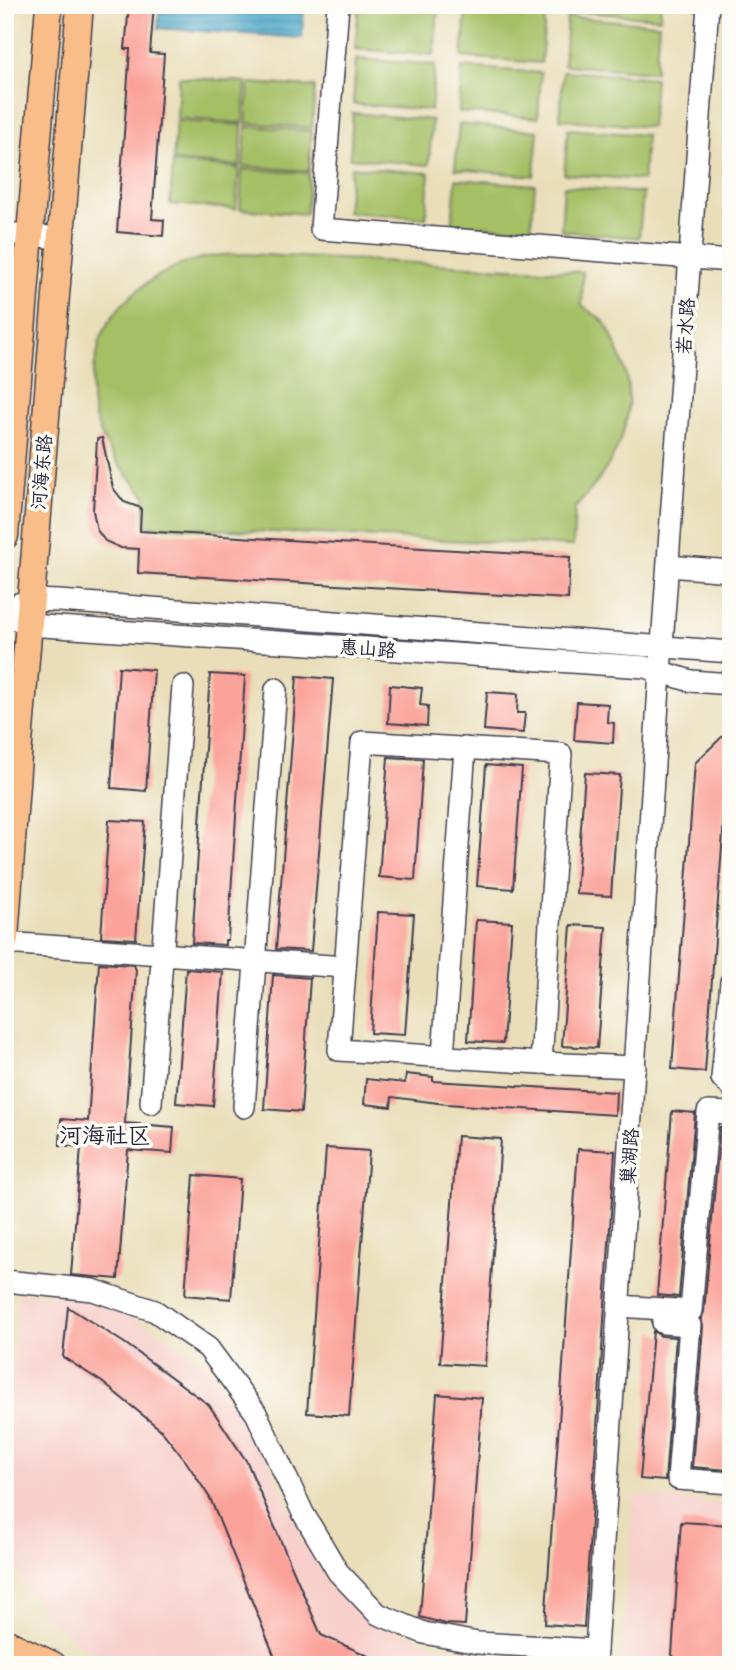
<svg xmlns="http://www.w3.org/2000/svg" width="736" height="1670" viewBox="0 0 736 1670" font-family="'Playpen Sans','LXGW WenKai TC',sans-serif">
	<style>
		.built { fill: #f7d0cb }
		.grass { fill: #a5bf65; stroke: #647050; stroke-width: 2 }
		.water { fill: url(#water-rules); stroke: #366482; stroke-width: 2 }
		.building { fill: #fba39a }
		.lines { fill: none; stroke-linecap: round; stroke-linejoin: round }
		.minor-casing { stroke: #403e4e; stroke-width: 24 }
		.major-casing { stroke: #403e4e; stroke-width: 29 }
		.minor { stroke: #fff; stroke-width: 21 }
		.major { stroke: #f8bd88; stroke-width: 26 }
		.labels { text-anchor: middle; stroke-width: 7; stroke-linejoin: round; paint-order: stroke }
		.street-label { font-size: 19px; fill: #22223b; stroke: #fdfcf7 }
		.quarter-label { font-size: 23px; fill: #22223b; stroke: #fdfcf7 }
	</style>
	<defs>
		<pattern id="water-rules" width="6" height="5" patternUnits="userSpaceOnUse" patternTransform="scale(1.75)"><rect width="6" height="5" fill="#4ba7c9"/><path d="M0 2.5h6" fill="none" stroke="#3e88a4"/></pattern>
	</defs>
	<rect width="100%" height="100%" fill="#fdfcf7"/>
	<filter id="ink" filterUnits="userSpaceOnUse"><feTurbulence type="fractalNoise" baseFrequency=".0143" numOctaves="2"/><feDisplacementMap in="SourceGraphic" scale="14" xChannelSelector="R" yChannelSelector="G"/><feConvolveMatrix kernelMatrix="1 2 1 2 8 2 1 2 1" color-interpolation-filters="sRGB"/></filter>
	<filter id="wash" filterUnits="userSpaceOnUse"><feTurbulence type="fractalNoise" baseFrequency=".00686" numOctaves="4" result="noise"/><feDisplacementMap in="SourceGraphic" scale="28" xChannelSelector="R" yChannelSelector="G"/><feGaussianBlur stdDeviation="1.57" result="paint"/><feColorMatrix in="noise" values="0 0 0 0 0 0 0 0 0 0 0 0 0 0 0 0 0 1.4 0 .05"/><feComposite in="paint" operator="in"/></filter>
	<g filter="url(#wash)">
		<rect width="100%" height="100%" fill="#e9deb9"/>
		<!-- built -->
		<g class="built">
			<path d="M18,1292L83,1298L133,1316L206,1363L256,1432L296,1524L326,1576L369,1619L436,1646L587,1662V1665H117L83,1648L46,1616L21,1578L9,1537L5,1484Z"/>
			<path d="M634,1495L731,1504V1665H620Z"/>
		</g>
		<!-- grass -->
		<g class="grass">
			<path d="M359,5L438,10L434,55L355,49Z"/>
			<path d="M568,5H661L660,18L568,11Z"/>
			<path d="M466,12L545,18L541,63L462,57Z"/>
			<path d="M567,17L659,24L655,72L564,65Z"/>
			<path d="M356,59L435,65L431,110L353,104Z"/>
			<path d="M462,67L541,73L538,118L459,112Z"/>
			<path d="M563,71L655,78L651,127L560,119Z"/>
			<path d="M179,77L246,82L243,123L177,118Z"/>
			<path d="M249,83L315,87L312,128L246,123Z"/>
			<path d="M353,113L432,120L429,165L350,158Z"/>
			<path d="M176,121L242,125L240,166L173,161Z"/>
			<path d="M459,124L538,131L534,176L455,169Z"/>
			<path d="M246,126L312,131L309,171L243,166Z"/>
			<path d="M568,129L646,135L643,180L564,174Z"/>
			<path d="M173,163L239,168L236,209L170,204Z"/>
			<path d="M351,167L429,173L426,218L347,212Z"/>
			<path d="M242,169L309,173L306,214L240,209Z"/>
			<path d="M456,179L535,185L531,230L452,224Z"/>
			<path d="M564,186L643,193L639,238L561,231Z"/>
			<path d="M245,254L583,272L582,306C589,311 599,316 604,322C609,328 613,339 616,346C646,408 618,462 575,508L573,546L145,526V495C126,474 106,452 97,424C89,402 91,378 97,355C98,349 99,341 102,335C120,294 170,262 213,256C223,254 234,255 245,254Z"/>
		</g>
		<!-- water -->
		<path class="water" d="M160,5H304L302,38L158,28Z"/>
		<g id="blocks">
			<!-- building -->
			<g class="building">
				<path d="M129,5H154L150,53L164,54L152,219L164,220L163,236L117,232L130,49H125Z"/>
				<path d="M102,438L113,488L124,502L141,508L140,531L570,557L568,599L138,573L139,549L121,548L105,541L97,530L93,511L97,439Z"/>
				<path d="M119,667L154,670L146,791L111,788Z"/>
				<path d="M210,674L245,676L228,940H225V945L192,943Z"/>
				<path d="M297,676L333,679L311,951L276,949Z"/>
				<path d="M390,685L422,688L420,705L428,706L427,726L388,723Z"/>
				<path d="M487,692L518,694L517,713H525L523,733L484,730Z"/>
				<path d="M577,702L608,704L607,722L614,723L613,743L574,740Z"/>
				<path d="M731,728V789L726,794L705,1072L672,1069L695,763Z"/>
				<path d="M388,757L423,759L415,880L379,877Z"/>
				<path d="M486,765L522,768L513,889L477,886Z"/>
				<path d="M585,773L620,775L611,896L576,894Z"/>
				<path d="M109,820L145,822L136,939L101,937Z"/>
				<path d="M378,912L414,914L405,1035L370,1033Z"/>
				<path d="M476,920L512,922L503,1043L468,1041Z"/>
				<path d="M571,925L606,927L597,1048L562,1046Z"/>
				<path d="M99,963L134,965L136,970L125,1123L174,1127L172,1153L128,1150L118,1279L71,1275L81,1147L60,1145L61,1119L88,1121Z"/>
				<path d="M186,969L223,972L213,1106L176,1103Z"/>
				<path d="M273,975L310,978L301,1112L264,1109Z"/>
				<path d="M406,1074L433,1077V1081L616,1092L615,1115L446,1104L392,1097L391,1107L364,1104L366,1079L405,1083Z"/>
				<path d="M672,1111L695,1113L679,1297L657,1295Z"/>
				<path d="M720,1127H731V1425L727,1470L692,1467L703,1326L701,1319L704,1312Z"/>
				<path d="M457,1136L501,1139L485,1366L440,1363Z"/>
				<path d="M326,1148L369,1151L349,1416L307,1413Z"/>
				<path d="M578,1149L615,1151L584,1627L545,1624Z"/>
				<path d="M194,1175L240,1179L231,1299L185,1295Z"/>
				<path d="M68,1307L126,1344L209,1405L247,1462L321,1635L389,1665H278L210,1498L187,1463L161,1430L102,1382L63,1357Z"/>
				<path d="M653,1331L661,1336L676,1337L665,1481L640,1479Z"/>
				<path d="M437,1394L482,1398L465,1625L446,1624L420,1617Z"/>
				<path d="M681,1522L731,1525V1665H681L672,1655Z"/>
			</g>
		</g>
	</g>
	<g filter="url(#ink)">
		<use href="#blocks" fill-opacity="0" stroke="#403e4e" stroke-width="2"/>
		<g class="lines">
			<defs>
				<g id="minor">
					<path d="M338,5L321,229L731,261"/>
					<path d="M5,233L61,238"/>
					<path d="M668,566L731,571"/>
					<path d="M18,604L31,600L59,601L731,652"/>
					<path d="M5,614L29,625L645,667L691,681L731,684"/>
					<path d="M362,742L561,754L541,1063L339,1050Z"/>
					<path d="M5,943L345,967"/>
					<path d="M731,982L722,1078L731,1087"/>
					<path d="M443,1056L465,748"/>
					<path d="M541,1063L635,1067"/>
					<path d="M151,1103L183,686"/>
					<path d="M244,1107L276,689"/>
					<path d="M5,1281L93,1290L155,1311L208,1348L256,1413L303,1513L338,1572L378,1614L424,1633L478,1643L596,1650"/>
					<path d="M620,1306L691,1311L708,1112L731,1113"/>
					<path d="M663,1323L690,1325L678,1479L731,1483"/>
					<path d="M595,1665L660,672L708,5"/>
				</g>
				<g id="major">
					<path d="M5,536L49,5"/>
					<path d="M5,939L18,756L80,5"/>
					<path d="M5,1642L53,1665"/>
				</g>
			</defs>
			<!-- minor casing -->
			<use href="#minor" class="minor-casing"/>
			<!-- major casing -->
			<use href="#major" class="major-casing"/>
			<!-- minor -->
			<use href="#minor" class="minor"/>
			<!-- major -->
			<use href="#major" class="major"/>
		</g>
	</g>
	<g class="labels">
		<!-- street labels -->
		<g class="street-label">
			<text transform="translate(685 326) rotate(-86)" y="7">若水路</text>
			<text transform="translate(41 472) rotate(-85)" y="7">河海东路</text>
			<text transform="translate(368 648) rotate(4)" y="7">惠山路</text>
			<text transform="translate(629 1156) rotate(-86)" y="7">巢湖路</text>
		</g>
		<!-- quarter labels -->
		<g class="quarter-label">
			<text x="105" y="1143">河海社区</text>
		</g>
	</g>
	<!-- margin -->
	<rect width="736" height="1670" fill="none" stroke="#fdfcf7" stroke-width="28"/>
</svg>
